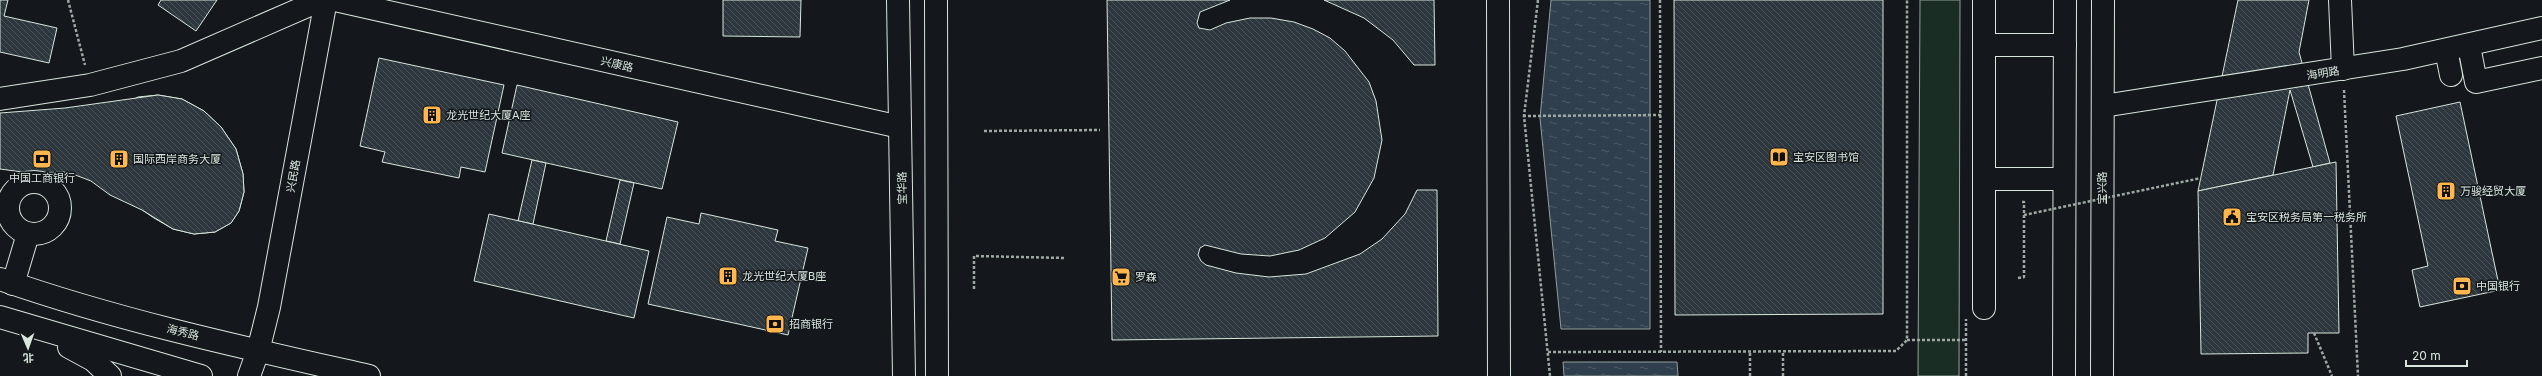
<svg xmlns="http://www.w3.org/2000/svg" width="2542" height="376" viewBox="0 0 2542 376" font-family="Inter,'Noto Sans SC',sans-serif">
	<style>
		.green { fill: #1a2d24; stroke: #939e99 }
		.water { fill: url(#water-ripples); stroke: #939e99 }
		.building { fill: url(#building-back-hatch); stroke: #d8e6dc }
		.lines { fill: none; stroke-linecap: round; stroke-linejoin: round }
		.minor-casing { stroke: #d8e6dc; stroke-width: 24 }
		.major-casing { stroke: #d8e6dc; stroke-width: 24 }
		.path { stroke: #9da8a2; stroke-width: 2.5; stroke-dasharray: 3 2; stroke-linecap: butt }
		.minor { stroke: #14181c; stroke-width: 22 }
		.major { stroke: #14181c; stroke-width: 22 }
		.path-bridge { stroke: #9da8a2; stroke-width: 2.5; stroke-dasharray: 3 2; stroke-linecap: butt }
		.labels { text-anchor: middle; stroke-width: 3; stroke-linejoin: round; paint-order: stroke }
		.street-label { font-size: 11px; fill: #d8e6dc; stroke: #14181c }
		.poi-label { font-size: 11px; fill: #d8e6dc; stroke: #14181c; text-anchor: start }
	</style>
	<defs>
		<pattern id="water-ripples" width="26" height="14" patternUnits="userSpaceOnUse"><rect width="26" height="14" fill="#2f3f4d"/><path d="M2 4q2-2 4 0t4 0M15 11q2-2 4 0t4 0" fill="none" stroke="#4c5b66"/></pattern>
		<pattern id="building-back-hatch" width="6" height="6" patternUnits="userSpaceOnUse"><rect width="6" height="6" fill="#2c363c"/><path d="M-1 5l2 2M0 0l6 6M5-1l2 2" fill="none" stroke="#4a5358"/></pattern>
	</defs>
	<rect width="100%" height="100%" fill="#14181c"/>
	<!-- green -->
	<path class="green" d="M1920,0H1960L1959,376H1918Z"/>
	<!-- water -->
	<g class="water">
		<path d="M1551,0H1650V329H1561L1540,118Z"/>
		<path d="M1563,362H1677L1678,376H1564Z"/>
	</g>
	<!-- building -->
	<g class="building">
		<path d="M0,0H8L4,16L57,28L49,63L0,52Z"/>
		<path d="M161,0H217L196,31L158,5Z"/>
		<path d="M723,0H801L800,37L723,36Z"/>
		<path d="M1107,0H1230L1200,12L1197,23L1199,28L1210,30L1226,23L1250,18H1271L1294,22L1313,29L1330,38L1345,51L1369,82L1376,101L1382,140L1374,178L1355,212L1325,238L1299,250L1270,256L1241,254L1205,245L1200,248L1198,255L1201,261L1206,265L1236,273L1269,277L1306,274L1360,254L1382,239L1405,214L1417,190H1437L1438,336L1112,340Z"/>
		<path d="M1324,0H1434L1435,65H1414L1393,40L1364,18Z"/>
		<path d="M1674,0H1883V314L1675,315Z"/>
		<path d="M2238,0H2309L2299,52L2330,163L2313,167L2290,90L2273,175L2198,191Z"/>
		<path d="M379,58L504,85L485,172L461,167L459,178L382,162L385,152L360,146Z"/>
		<path d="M517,85L678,122L662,189L502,153Z"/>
		<path d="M158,95L182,99L204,111L221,127L236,149L243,174L244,192L239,211L231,223L215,232L194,234L173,229L154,218L135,205L122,187L113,168L109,151L110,129L116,112L125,104L138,97Z"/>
		<path d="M158,95L182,99L204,111L221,127L236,149L243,174L244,192L239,211L231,223L215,232L194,234L173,229L142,210L110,195L91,181L78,176L64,172L30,173L0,169V113L65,108Z"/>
		<path d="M2460,102L2500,290L2420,307L2412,270L2428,266L2396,116Z"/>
		<path d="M532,160L546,163L533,224L518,221Z"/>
		<path d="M2336,162L2339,333H2308V353L2201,354L2198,191Z"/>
		<path d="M620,180L634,183L620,244L606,241Z"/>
		<path d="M701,213L778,230L775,241L808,248L788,335L648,304L667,217L699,224Z"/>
		<path d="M489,214L649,251L634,318L474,281Z"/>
	</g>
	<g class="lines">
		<defs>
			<g id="minor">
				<path d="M335,0L900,127"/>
				<path d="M1498,0L1499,376"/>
				<path d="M2340,0L2343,69"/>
				<path d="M1984,45H2065"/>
				<path d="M2469,46L2476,82L2542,68"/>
				<path d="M2446,50L2451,75"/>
				<path d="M0,99L90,85L181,61L321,0"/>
				<path d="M2103,106L2403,59L2542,28"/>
				<path d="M1984,179H2064"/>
				<circle cx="34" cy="208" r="26"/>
				<path d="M13,284L28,234"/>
				<path d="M1984,308V0"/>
				<path d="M258,351L269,307L326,0"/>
			</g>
			<g id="major">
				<path d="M898,0L904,376"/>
				<path d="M936,0L937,376"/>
				<path d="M0,279C120,321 245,348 369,376"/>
				<path d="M0,317L201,376"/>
				<path d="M69,347L93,360L110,376"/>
				<path d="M249,376L258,351"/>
				<path d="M2064,376L2065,0"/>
				<path d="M2102,376L2103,0"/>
			</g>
		</defs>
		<!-- minor casing -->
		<use href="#minor" class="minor-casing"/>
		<!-- major casing -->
		<use href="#major" class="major-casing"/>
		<!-- path -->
		<g class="path">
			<path d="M68,0L85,65"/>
			<path d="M1538,0L1524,116L1550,376"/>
			<path d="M1660,0L1661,352"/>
			<path d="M2344,90L2358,376"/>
			<path d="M1523,116L1661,115"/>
			<path d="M984,131L1100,130"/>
			<path d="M2018,278L2024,277V202H2022"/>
			<path d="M974,289V256L1066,258"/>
			<path d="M2314,333L2332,376"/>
			<path d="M1907,340H1966"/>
			<path d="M1548,352L1896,351L1907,340V0"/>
			<path d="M1750,376V352"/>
			<path d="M1783,376V352"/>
			<path d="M1966,376V319"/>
		</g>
		<!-- minor -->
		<use href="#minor" class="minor"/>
		<!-- major -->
		<use href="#major" class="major"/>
		<!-- path-bridge -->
		<path class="path-bridge" d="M2024,215L2201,178"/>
	</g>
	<!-- icons -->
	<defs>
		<symbol id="building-square" viewBox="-11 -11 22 22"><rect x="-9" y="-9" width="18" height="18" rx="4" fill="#ffb74d" stroke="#14181c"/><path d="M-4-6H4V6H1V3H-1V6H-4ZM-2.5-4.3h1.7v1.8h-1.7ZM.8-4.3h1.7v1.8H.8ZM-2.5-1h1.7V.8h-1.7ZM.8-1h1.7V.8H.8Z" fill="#111"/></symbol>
		<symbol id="library-square" viewBox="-11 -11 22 22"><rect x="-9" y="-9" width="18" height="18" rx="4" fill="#ffb74d" stroke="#14181c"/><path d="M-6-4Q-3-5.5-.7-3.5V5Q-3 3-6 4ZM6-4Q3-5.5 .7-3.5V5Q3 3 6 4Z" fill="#111"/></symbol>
		<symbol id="bank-square" viewBox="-11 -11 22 22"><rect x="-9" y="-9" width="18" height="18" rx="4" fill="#ffb74d" stroke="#14181c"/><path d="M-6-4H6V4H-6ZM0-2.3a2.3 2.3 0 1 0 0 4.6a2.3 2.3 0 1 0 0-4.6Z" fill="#111"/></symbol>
		<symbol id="civic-square" viewBox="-11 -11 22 22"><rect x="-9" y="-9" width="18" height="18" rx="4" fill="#ffb74d" stroke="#14181c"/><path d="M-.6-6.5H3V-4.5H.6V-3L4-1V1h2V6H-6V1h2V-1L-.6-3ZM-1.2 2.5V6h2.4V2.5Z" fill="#111"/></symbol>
		<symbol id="supermarket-square" viewBox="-11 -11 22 22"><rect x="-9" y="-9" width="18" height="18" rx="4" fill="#ffb74d" stroke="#14181c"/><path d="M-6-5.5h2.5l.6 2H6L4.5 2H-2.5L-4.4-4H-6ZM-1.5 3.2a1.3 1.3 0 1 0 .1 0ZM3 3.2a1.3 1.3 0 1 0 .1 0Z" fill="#111"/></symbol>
	</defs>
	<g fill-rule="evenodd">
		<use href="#building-square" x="421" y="104" width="22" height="22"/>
		<use href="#library-square" x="1768" y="146" width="22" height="22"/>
		<use href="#bank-square" x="31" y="148" width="22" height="22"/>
		<use href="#building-square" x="108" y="148" width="22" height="22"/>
		<use href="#building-square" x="2435" y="180" width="22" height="22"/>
		<use href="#civic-square" x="2221" y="206" width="22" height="22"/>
		<use href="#building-square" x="717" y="265" width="22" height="22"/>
		<use href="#supermarket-square" x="1110" y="266" width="22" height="22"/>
		<use href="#bank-square" x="2451" y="275" width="22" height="22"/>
		<use href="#bank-square" x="764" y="313" width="22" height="22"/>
	</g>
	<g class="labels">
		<!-- street labels -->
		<g class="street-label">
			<text transform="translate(617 64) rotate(13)" y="4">兴康路</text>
			<text transform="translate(2323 73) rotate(-9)" y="4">海明路</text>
			<text transform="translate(293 176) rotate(-80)" y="4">兴民路</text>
			<text transform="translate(902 188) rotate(-91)" y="4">宝华路</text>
			<text transform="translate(2102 188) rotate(-90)" y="4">宝兴路</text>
			<text transform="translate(183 332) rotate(14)" y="4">海秀路</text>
		</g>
		<!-- poi labels -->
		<g class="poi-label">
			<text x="446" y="119">龙光世纪大厦A座</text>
			<text x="1793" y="161">宝安区图书馆</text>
			<text x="133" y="163">国际西岸商务大厦</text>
			<text x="42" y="182" text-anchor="middle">中国工商银行</text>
			<text x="2460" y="195">万骏经贸大厦</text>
			<text x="2246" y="221">宝安区税务局第一税务所</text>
			<text x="742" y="280">龙光世纪大厦B座</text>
			<text x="1135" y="281">罗森</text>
			<text x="2476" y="290">中国银行</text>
			<text x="789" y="328">招商银行</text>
		</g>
	</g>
	<!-- north arrow -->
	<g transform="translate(28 348) rotate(178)" stroke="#14181c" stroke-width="3" paint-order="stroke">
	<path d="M0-3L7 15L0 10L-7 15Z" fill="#d8e6dc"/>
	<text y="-6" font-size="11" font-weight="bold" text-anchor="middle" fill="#d8e6dc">北</text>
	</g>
	<!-- scale -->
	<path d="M2406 360v6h61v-6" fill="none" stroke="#d8e6dc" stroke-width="2"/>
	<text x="2412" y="360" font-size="12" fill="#d8e6dc" stroke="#14181c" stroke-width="3" paint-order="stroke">20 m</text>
</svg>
